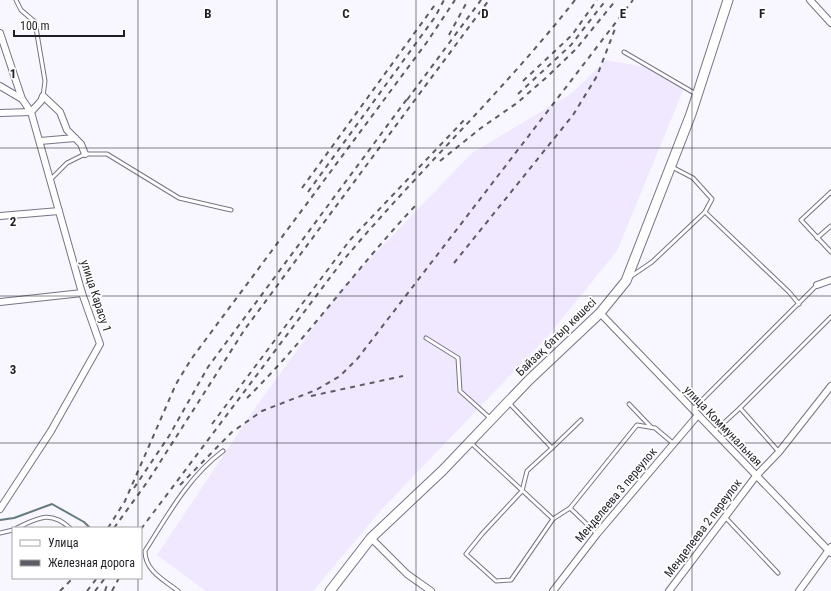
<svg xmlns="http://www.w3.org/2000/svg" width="831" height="591" viewBox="0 0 831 591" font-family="'Roboto Condensed',sans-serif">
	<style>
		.built { fill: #efe8ff }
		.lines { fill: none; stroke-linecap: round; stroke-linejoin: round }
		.stream { stroke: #627b80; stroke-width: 2 }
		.lane-casing { stroke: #797386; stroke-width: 5 }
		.street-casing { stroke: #797386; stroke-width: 8 }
		.secondary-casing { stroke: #797386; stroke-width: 11 }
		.lane { stroke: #fff; stroke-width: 3 }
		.street { stroke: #fff; stroke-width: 6 }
		.secondary { stroke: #fff; stroke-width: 9 }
		.rail { stroke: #5d5b63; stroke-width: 2; stroke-dasharray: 5 5; stroke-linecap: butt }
		.grid { fill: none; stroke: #211f26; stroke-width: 1; stroke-opacity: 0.55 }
		.labels { text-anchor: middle; stroke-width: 3.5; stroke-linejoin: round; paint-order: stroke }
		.street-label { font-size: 12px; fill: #211f26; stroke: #fff }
		.grid-label { font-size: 13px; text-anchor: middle; font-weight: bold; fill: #211f26; stroke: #fff; stroke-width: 3.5; stroke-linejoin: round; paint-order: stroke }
	</style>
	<rect width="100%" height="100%" fill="#f8f6fe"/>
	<!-- built -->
	<path class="built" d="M606,60L650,68L684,88L617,251L547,337L383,508L313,591H206L157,555L255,408L344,286L472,153L572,93Z"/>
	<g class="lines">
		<!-- stream -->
		<path class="stream" d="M0,520L14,518L52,504L84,522L90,528"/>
		<defs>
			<g id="lane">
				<path d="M16,0L21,10L35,22L45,81L43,96"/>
				<path d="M624,52L696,94"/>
				<path d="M672,167L693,178L712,199L705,212"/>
				<path d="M51,179L67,163L85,154H107L179,198L231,210"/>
				<path d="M831,192L801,220L831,252"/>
				<path d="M817,238L831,226"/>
				<path d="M630,277L652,262L705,212L789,292L799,304"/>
				<path d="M426,338L458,358L460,391L490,418"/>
				<path d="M509,403L552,448L581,420"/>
				<path d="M629,404L651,427"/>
				<path d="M693,409L817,285"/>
				<path d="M715,431L740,408"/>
				<path d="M471,443L553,519"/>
				<path d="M552,448L527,471L522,491L482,534L466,554L496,581L511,580L553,519L570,508L597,534"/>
				<path d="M779,452L740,408L831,317"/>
				<path d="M570,508L637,425L655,428L674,444"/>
				<path d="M725,517L778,573"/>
				<path d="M17,528C38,518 50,510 70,528"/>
				<path d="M0,533L13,530"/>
				<path d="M178,591C164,580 145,571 145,551C168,515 188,477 223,451"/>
			</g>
			<g id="street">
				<path d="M810,0L831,23"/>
				<path d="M0,33L22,99L31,112L0,113"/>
				<path d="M0,86L22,99"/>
				<path d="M40,141L75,138L81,144L85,154"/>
				<path d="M0,216L59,211"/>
				<path d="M817,285L831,280"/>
				<path d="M0,302L82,293"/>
				<path d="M600,313L831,553"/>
				<path d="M0,509L51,431L100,344L82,293L31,112L41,101L43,96L60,112L67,130L75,138"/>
				<path d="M371,538L407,574L431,591"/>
				<path d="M553,591L597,534L698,415"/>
				<path d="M669,591L756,476L779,452L831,386"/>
				<path d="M799,591L831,547"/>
			</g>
			<path id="secondary" d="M330,591L371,538L443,470L529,380L600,313L626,281L691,114L728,0"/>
		</defs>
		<!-- lane casing -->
		<use href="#lane" class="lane-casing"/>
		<!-- street casing -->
		<use href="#street" class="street-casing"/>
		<!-- secondary casing -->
		<use href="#secondary" class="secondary-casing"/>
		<!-- lane -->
		<use href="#lane" class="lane"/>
		<!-- street -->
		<use href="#street" class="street"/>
		<!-- secondary -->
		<use href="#secondary" class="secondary"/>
		<!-- rail -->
		<g class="rail">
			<path d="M449,35L468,0"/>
			<path d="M523,81L572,35L597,0"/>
			<path d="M518,94L571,45L606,0"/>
			<path d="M407,100L481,0"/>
			<path d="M440,161L481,128L517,103L548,76L576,49L616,0"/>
			<path d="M302,188L437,2"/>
			<path d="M308,192L435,17L444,0"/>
			<path d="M454,263L573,115L597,76L615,29"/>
			<path d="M311,396L403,376"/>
			<path d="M247,398C308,338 357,267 416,205"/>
			<path d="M212,424L350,240L467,117"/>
			<path d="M180,485L232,432L262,411L316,390L340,376L358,358L633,0"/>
			<path d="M134,488L169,436L208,367L410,95"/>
			<path d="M108,528L125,501L176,384L192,358L427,42L455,0"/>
			<path d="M114,528L148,481L245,329L489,0"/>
			<path d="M141,529L341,263C416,173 502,93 575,0"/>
			<path d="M60,591L73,578"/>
			<path d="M87,591L97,578"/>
			<path d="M95,591L105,578"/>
			<path d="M105,591L107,585"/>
			<path d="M112,591L119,578"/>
		</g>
	</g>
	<!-- grid -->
	<path class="grid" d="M138,0V528M277,0V591M416,0V591M554,0V591M692,0V591M0,148H831M0,296H831M0,443H831M138,578V591"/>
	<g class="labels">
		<!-- street labels -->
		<g class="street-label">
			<text transform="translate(96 296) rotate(72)" y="4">улица Карасу 1</text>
			<text transform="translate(556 337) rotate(-44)" y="4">Байзақ батыр көшесі</text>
			<text transform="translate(723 426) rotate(46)" y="4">улица Коммунальная</text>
			<text transform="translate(616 495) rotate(-50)" y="4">Менделеева 3 переулок</text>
			<text transform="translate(703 528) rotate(-53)" y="4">Менделеева 2 переулок</text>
		</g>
	</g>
	<g class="grid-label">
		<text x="208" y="18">B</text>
		<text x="346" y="18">C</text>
		<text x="485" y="18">D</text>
		<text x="623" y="18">E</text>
		<text x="762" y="18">F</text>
		<text x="13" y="78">1</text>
		<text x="13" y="226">2</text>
		<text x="13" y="374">3</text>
	</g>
	<!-- legend -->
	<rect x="12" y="527" width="130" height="52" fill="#ffffff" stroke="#a6a5a8"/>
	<rect x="20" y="540" width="20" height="6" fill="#ffffff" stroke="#a6a5a8"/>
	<text x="48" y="547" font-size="12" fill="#211f26">Улица</text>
	<rect x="20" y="560" width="20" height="6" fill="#5d5b63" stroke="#a6a5a8"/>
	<text x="48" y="567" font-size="12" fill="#211f26">Железная дорога</text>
	<!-- scale -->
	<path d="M14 30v6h110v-6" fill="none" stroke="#211f26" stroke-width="2"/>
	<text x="20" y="30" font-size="12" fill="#211f26" stroke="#ffffff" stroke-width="3" paint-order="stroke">100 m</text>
</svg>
